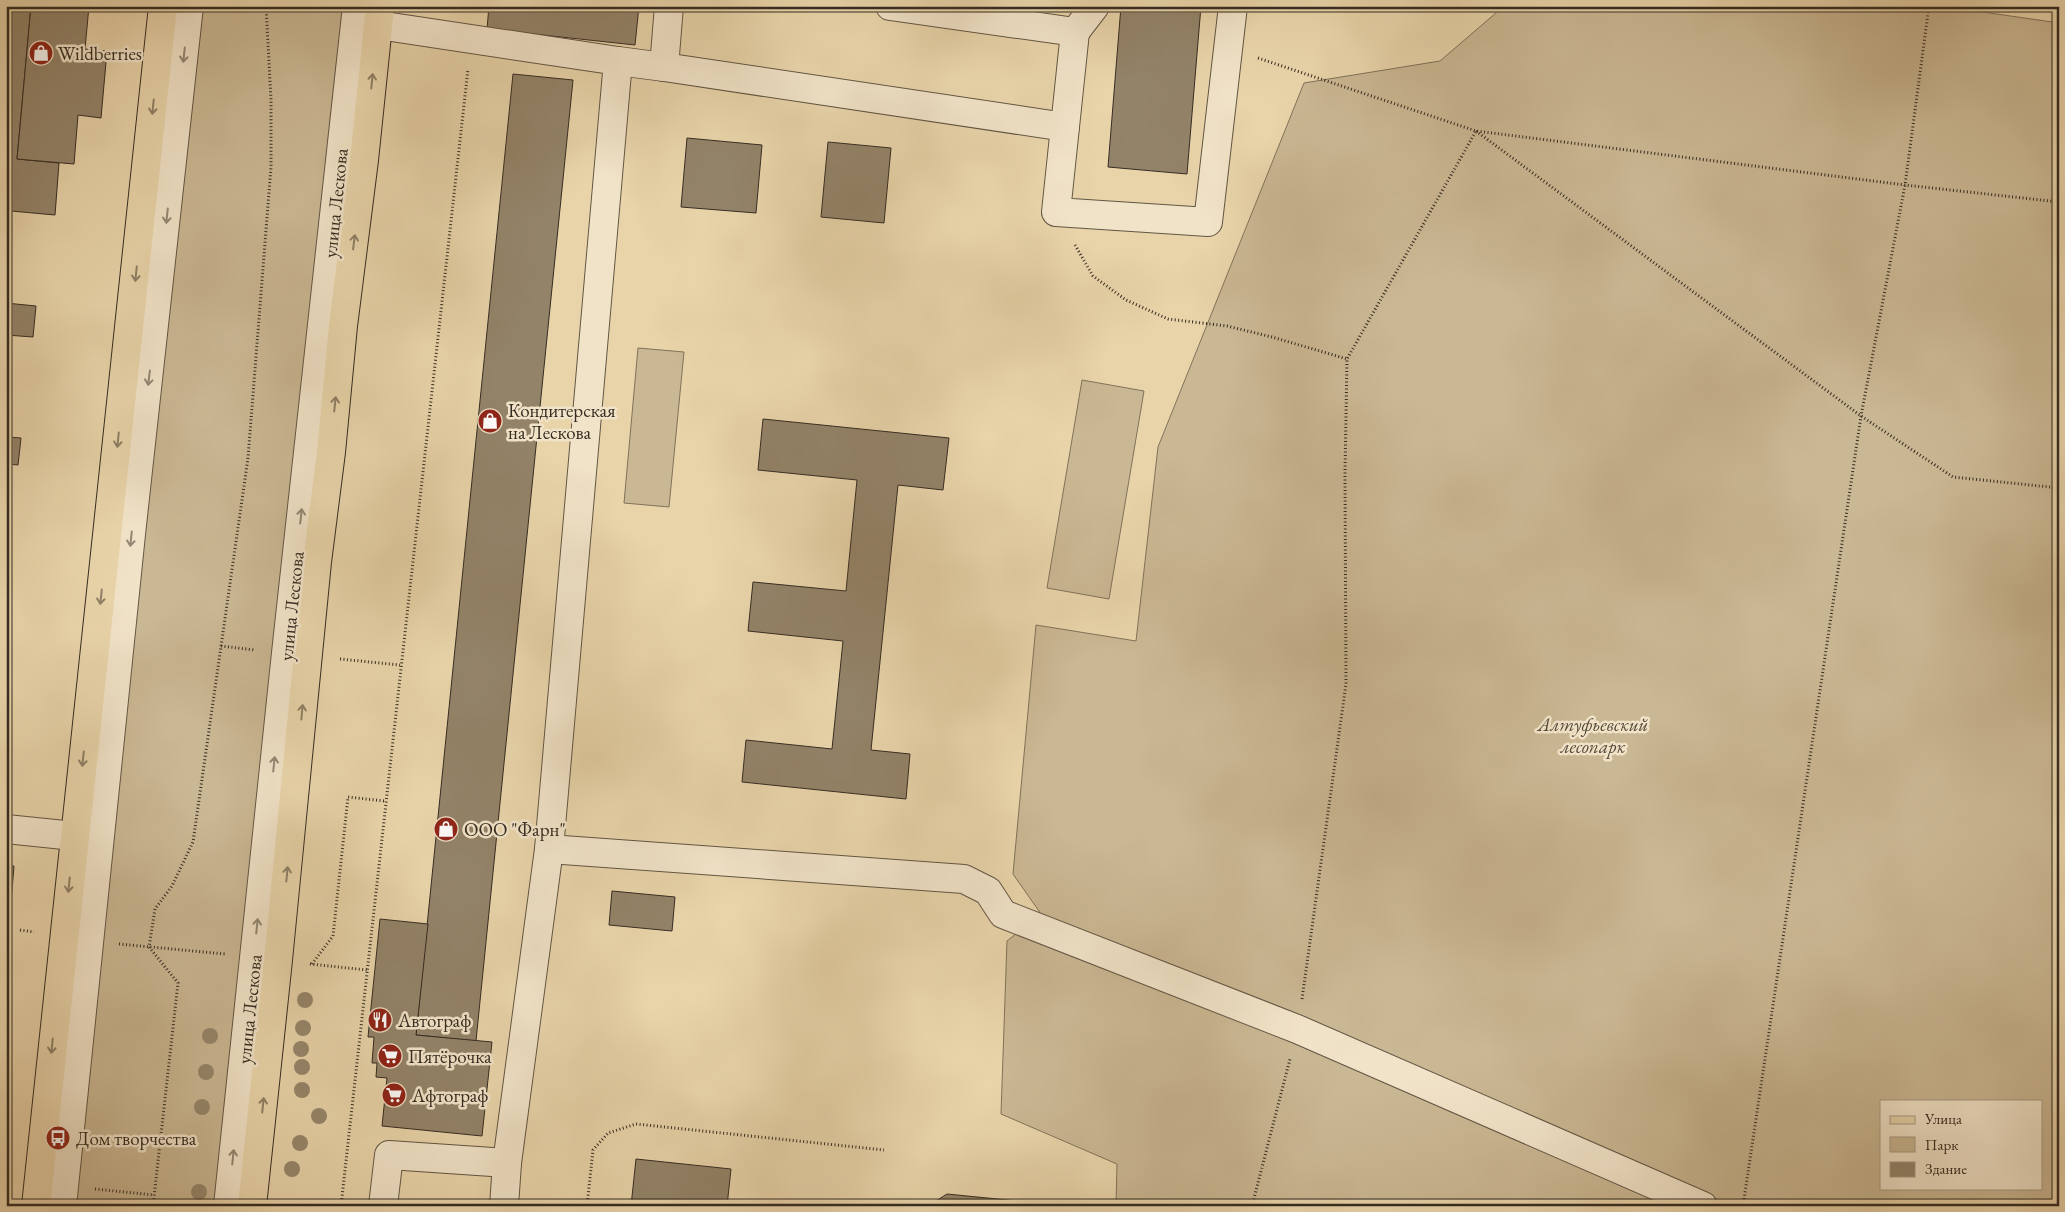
<svg xmlns="http://www.w3.org/2000/svg" width="2065" height="1212" viewBox="0 0 2065 1212" font-family="'EB Garamond',serif">
	<style>
		.green { fill: #cab793; stroke: #80725a; fill-rule: evenodd }
		.building { fill: #938369; stroke: #352c22 }
		.lines { fill: none; stroke-linecap: round; stroke-linejoin: round }
		.minor-casing { stroke: #625644; stroke-width: 30 }
		.major-casing { stroke: #352c22; stroke-width: 30 }
		.path { stroke: #352c22; stroke-width: 3; stroke-dasharray: 1 2.5; stroke-linecap: butt }
		.minor { stroke: #f1e3c8; stroke-width: 28 }
		.major { stroke: #e9d4aa; stroke-width: 28 }
		.tree { fill: #96876c }
		.oneway { stroke: #938875 }
		.oneway2 { stroke: #8f8066 }
		.labels { text-anchor: middle; stroke-width: 5; stroke-linejoin: round; paint-order: stroke }
		.poi-label { font-size: 19px; fill: #352c22; stroke: #f1e3c8; text-anchor: start }
		.street-label { font-size: 19px; fill: #352c22; stroke: #f1e3c8 }
		.park-label { font-size: 19px; font-style: italic; fill: #534839; stroke: #f1e3c8 }
	</style>
	<rect width="100%" height="100%" fill="#e9d4aa"/>
	<filter id="stains"><feTurbulence type="fractalNoise" baseFrequency=".004" numOctaves="4"/><feColorMatrix values="0 0 0 0 .2 0 0 0 0 .09 0 0 0 0 .02 0 0 0 .5 -.17"/></filter>
	<radialGradient id="worn" r=".72"><stop offset=".6" stop-color="#630" stop-opacity="0"/><stop offset="1" stop-color="#630" stop-opacity=".3"/></radialGradient>
	<!-- green -->
	<g class="green">
		<path d="M191,6H348L221,1206H67Z"/>
		<path d="M1504,6H1941L2059,23V1206H1116L1117,1164L1001,1114L1007,941L1041,914L1013,874L1036,625L1136,641L1158,447L1304,83L1440,61ZM1881,1101H2041V1188H1881Z"/>
		<path d="M638,348L684,352L669,507L624,503Z"/>
		<path d="M1082,380L1144,391L1109,599L1047,588Z"/>
	</g>
	<!-- building -->
	<g class="building">
		<path d="M6,6H31L17,159L59,163L55,215L11,211L6,257Z"/>
		<path d="M31,6H89L85,49L107,51L101,118L78,115L74,164L17,159Z"/>
		<path d="M489,6H639L635,45L487,29Z"/>
		<path d="M1121,6H1201L1187,174L1108,167Z"/>
		<path d="M513,74L573,80L476,1041L416,1035Z"/>
		<path d="M687,138L762,145L756,213L681,207Z"/>
		<path d="M828,142L891,148L884,223L821,217Z"/>
		<path d="M6,303L36,306L33,337L6,335Z"/>
		<path d="M763,419L949,438L943,490L898,485L871,750L910,754L906,799L742,782L746,740L832,749L843,641L748,631L753,582L846,591L857,480L758,470Z"/>
		<path d="M6,437L21,438L18,465L6,464Z"/>
		<path d="M6,866H14L7,951H6Z"/>
		<path d="M612,891L675,897L672,931L609,925Z"/>
		<path d="M380,919L428,924L416,1035L492,1042L482,1136L382,1126L387,1078L376,1077L377,1063H372L374,1037H368Z"/>
		<path d="M636,1159L731,1169L727,1206H631Z"/>
		<path d="M947,1194L1068,1206H928Z"/>
	</g>
	<g class="lines">
		<defs>
			<g id="minor">
				<path d="M890,6L1075,32L1095,6"/>
				<path d="M378,25L618,61L549,849L507,1163L504,1206"/>
				<path d="M1075,32L1056,212L1208,222L1233,6"/>
				<path d="M618,61L664,67L669,6"/>
				<path d="M664,67L1065,127"/>
				<path d="M6,829L74,836"/>
				<path d="M549,849L964,879L988,891L1003,914L1297,1029L1703,1206"/>
				<path d="M62,1206L131,534L189,6"/>
				<path d="M228,1206L286,653L357,6"/>
				<path d="M383,1206L389,1155L507,1163"/>
			</g>
			<g id="major">
				<path d="M36,1206L163,6"/>
				<path d="M252,1206L278,960L317,562L331,452L343,326L364,160L380,6"/>
			</g>
		</defs>
		<!-- minor casing -->
		<use href="#minor" class="minor-casing"/>
		<!-- major casing -->
		<use href="#major" class="major-casing"/>
		<!-- path -->
		<g class="path">
			<path d="M1258,58L1476,131L1905,185L2059,202"/>
			<path d="M1476,131L1861,416L1953,477L2059,488"/>
			<path d="M1075,245L1093,276L1126,300L1168,319L1227,326L1272,337L1347,359"/>
			<path d="M221,646L255,650"/>
			<path d="M340,659L400,665"/>
			<path d="M20,930L34,932"/>
			<path d="M119,944L225,954"/>
			<path d="M310,964L367,970"/>
			<path d="M312,964L333,936L348,797L385,801"/>
			<path d="M1302,999L1346,684L1345,472L1347,359L1476,131"/>
			<path d="M95,1189L154,1195"/>
			<path d="M153,1206L178,983L149,947L155,909L172,886L193,842L248,458L271,167V100L266,6"/>
			<path d="M341,1206L468,69"/>
			<path d="M587,1206L593,1150L608,1133L636,1124L884,1150"/>
			<path d="M1252,1206L1290,1059"/>
			<path d="M1743,1206L1861,416L1905,185L1929,6"/>
		</g>
		<!-- minor -->
		<use href="#minor" class="minor"/>
		<!-- major -->
		<use href="#major" class="major"/>
	</g>
	<!-- trees -->
	<g class="tree">
		<circle cx="305" cy="1000" r="8"/>
		<circle cx="303" cy="1028" r="8"/>
		<circle cx="210" cy="1036" r="8"/>
		<circle cx="301" cy="1049" r="8"/>
		<circle cx="302" cy="1067" r="8"/>
		<circle cx="206" cy="1072" r="8"/>
		<circle cx="302" cy="1090" r="8"/>
		<circle cx="202" cy="1107" r="8"/>
		<circle cx="319" cy="1116" r="8"/>
		<circle cx="300" cy="1143" r="8"/>
		<circle cx="292" cy="1169" r="8"/>
		<circle cx="199" cy="1192" r="8"/>
	</g>
	<!-- one-way arrows -->
	<defs><path id="oneway-shaft" d="M-6 0H5M1.5-3L5.5 0L1.5 3" fill="none" stroke-width="1.6" stroke-linecap="round" stroke-linejoin="round" transform="scale(1.25)"/></defs>
	<g class="oneway">
		<use href="#oneway-shaft" transform="translate(184 55) rotate(96)"/>
		<use href="#oneway-shaft" transform="translate(167 216) rotate(96)"/>
		<use href="#oneway-shaft" transform="translate(149 378) rotate(97)"/>
		<use href="#oneway-shaft" transform="translate(301 516) rotate(-84)"/>
		<use href="#oneway-shaft" transform="translate(131 539) rotate(96)"/>
		<use href="#oneway-shaft" transform="translate(274 764) rotate(-84)"/>
		<use href="#oneway-shaft" transform="translate(257 926) rotate(-84)"/>
		<use href="#oneway-shaft" transform="translate(233 1157) rotate(-84)"/>
	</g>
	<g class="oneway2">
		<use href="#oneway-shaft" transform="translate(372 81) rotate(-84)"/>
		<use href="#oneway-shaft" transform="translate(153 107) rotate(96)"/>
		<use href="#oneway-shaft" transform="translate(354 242) rotate(-83)"/>
		<use href="#oneway-shaft" transform="translate(136 274) rotate(96)"/>
		<use href="#oneway-shaft" transform="translate(335 404) rotate(-84)"/>
		<use href="#oneway-shaft" transform="translate(118 440) rotate(96)"/>
		<use href="#oneway-shaft" transform="translate(101 597) rotate(96)"/>
		<use href="#oneway-shaft" transform="translate(302 712) rotate(-85)"/>
		<use href="#oneway-shaft" transform="translate(83 759) rotate(96)"/>
		<use href="#oneway-shaft" transform="translate(287 874) rotate(-85)"/>
		<use href="#oneway-shaft" transform="translate(69 885) rotate(96)"/>
		<use href="#oneway-shaft" transform="translate(52 1046) rotate(96)"/>
		<use href="#oneway-shaft" transform="translate(263 1105) rotate(-84)"/>
	</g>
	<!-- icons -->
	<defs>
		<symbol id="shop-disc" viewBox="-11 -11 22 22"><circle r="9.5" fill="#8f2418" stroke="#f1e3c8"/><path d="M-5-2.5h2.3a2.7 3.5 0 0 1 5.4 0H5L5.5 6h-11ZM-1.5-2.5h3a1.5 2.3 0 0 0-3 0Z" fill="#fff"/></symbol>
		<symbol id="restaurant-disc" viewBox="-11 -11 22 22"><circle r="9.5" fill="#8f2418" stroke="#f1e3c8"/><path d="M-5-6h1v4h1v-4h1v4h1v-4h1v5L-1.5 .5V6h-2V.5L-5-1ZM5-6V6H3V1.5H1.5Q1.5-4 5-6Z" fill="#fff"/></symbol>
		<symbol id="supermarket-disc" viewBox="-11 -11 22 22"><circle r="9.5" fill="#8f2418" stroke="#f1e3c8"/><path d="M-6-5.5h2.5l.6 2H6L4.5 2H-2.5L-4.4-4H-6ZM-1.5 3.2a1.3 1.3 0 1 0 .1 0ZM3 3.2a1.3 1.3 0 1 0 .1 0Z" fill="#fff"/></symbol>
		<symbol id="bus-disc" viewBox="-11 -11 22 22"><circle r="9.5" fill="#8f2418" stroke="#f1e3c8"/><path d="M-5-6H5V4H4V6H2V4H-2V6H-4V4H-5ZM-3.5-4V0h7V-4ZM-3.5 1.2v1.5H-2V1.2ZM2 1.2v1.5H3.5V1.2Z" fill="#fff"/></symbol>
	</defs>
	<g fill-rule="evenodd">
		<use href="#shop-disc" x="27" y="39" width="28" height="28"/>
		<use href="#shop-disc" x="476" y="407" width="28" height="28"/>
		<use href="#shop-disc" x="432" y="815" width="28" height="28"/>
		<use href="#restaurant-disc" x="366" y="1006" width="28" height="28"/>
		<use href="#supermarket-disc" x="376" y="1042" width="28" height="28"/>
		<use href="#supermarket-disc" x="380" y="1081" width="28" height="28"/>
		<use href="#bus-disc" x="44" y="1124" width="28" height="28"/>
	</g>
	<g class="labels">
		<!-- poi labels -->
		<g class="poi-label">
			<text x="58" y="60">Wildberries</text>
			<text x="508" y="417">Кондитерская<tspan x="508" dy="22">на Лескова</tspan></text>
			<text x="464" y="836">ООО "Фарн"</text>
			<text x="398" y="1027">Автограф</text>
			<text x="408" y="1063">Пятёрочка</text>
			<text x="412" y="1102">Афтограф</text>
			<text x="76" y="1145">Дом творчества</text>
		</g>
		<!-- street labels -->
		<g class="street-label">
			<text transform="translate(335 203) rotate(-84)" y="7">улица Лескова</text>
			<text transform="translate(291 606) rotate(-84)" y="7">улица Лескова</text>
			<text transform="translate(249 1009) rotate(-84)" y="7">улица Лескова</text>
		</g>
		<!-- park labels -->
		<g class="park-label">
			<text x="1593" y="731">Алтуфьевский<tspan x="1593" dy="22">лесопарк</tspan></text>
		</g>
	</g>
	<!-- margin -->
	<rect width="2065" height="1212" fill="none" stroke="#e9d4aa" stroke-width="25"/>
	<rect x="8" y="8" width="2050" height="1197" fill="none" stroke="#352c22" stroke-width="2.5"/>
	<rect x="12" y="12" width="2040" height="1187" fill="none" stroke="#352c22"/>
	<!-- legend -->
	<rect x="1880" y="1100" width="162" height="90" fill="#f1e3c8" stroke="#a69a86"/>
	<rect x="1890" y="1116" width="25" height="8" fill="#e9d4aa" stroke="#a69a86"/>
	<text x="1925" y="1124" font-size="15" fill="#352c22">Улица</text>
	<rect x="1890" y="1137" width="25" height="15" fill="#cab793" stroke="#a69a86"/>
	<text x="1925" y="1150" font-size="15" fill="#352c22">Парк</text>
	<rect x="1890" y="1162" width="25" height="15" fill="#938369" stroke="#a69a86"/>
	<text x="1925" y="1174" font-size="15" fill="#352c22">Здание</text>
	<rect width="100%" height="100%" filter="url(#stains)"/>
	<rect width="100%" height="100%" fill="url(#worn)"/>
</svg>
